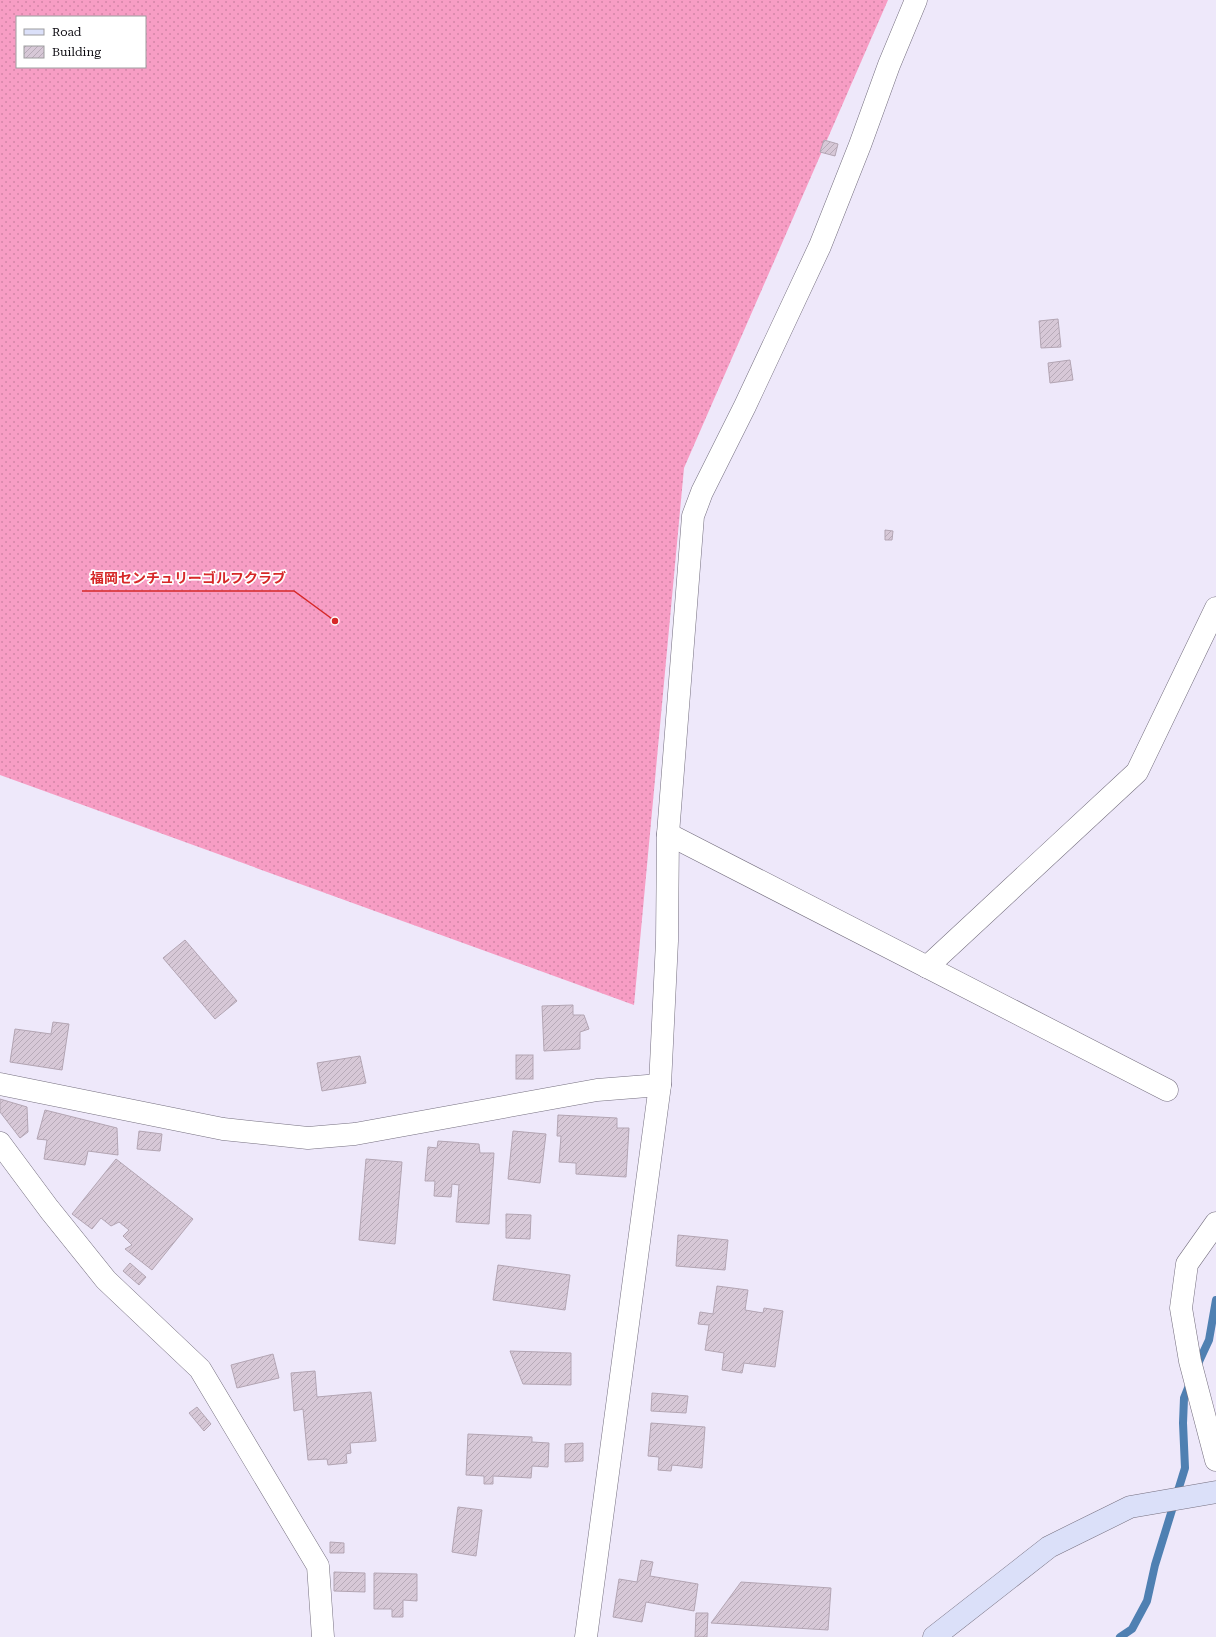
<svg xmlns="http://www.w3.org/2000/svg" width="1216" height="1637" viewBox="0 0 1216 1637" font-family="'Roboto Serif','Noto Sans JP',serif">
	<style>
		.grass { fill: url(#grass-dots); fill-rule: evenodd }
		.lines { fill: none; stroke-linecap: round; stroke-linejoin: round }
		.stream { stroke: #4f80b2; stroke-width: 8 }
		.building { fill: url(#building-hatch); stroke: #b3a5b3 }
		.street-casing { stroke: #756f7f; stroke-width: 23 }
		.secondary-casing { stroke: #756f7f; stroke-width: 23 }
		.street { stroke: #fff; stroke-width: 22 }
		.secondary { stroke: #dbe0f9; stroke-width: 22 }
		.leader { fill: none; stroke: #d62828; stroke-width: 1.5 }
		.callout-dot { fill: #d62828; stroke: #fff; stroke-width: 1.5 }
		.callout-label { font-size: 14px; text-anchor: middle; font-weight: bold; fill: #d62828; stroke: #fff; stroke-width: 3.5; stroke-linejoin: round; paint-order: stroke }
	</style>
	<defs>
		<pattern id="grass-dots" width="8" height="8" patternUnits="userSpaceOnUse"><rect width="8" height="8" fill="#f79dc4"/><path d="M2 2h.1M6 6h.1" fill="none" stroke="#d386a7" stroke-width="1.8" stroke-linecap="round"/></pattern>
		<pattern id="building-hatch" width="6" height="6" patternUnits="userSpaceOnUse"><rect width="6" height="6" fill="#d7c8d7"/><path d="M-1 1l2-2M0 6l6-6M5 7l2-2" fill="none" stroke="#b7aab8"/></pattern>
	</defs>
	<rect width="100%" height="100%" fill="#eee8fa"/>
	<!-- grass -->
	<path class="grass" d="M0,0H888L684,468L634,1005L0,775ZM17,17H145V67H17Z"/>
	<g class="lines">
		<!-- stream -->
		<g class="stream">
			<path d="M1196,1368L1209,1340L1216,1300"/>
			<path d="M1120,1637L1132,1629L1147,1601L1155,1565L1185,1468L1183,1423L1184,1398L1190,1383"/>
		</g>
	</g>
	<!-- building -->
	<g class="building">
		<path d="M824,140L838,144L835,156L820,152Z"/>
		<path d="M1058,319L1061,347L1041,348L1039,321Z"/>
		<path d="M1070,360L1073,380L1050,383L1048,363Z"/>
		<path d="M885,530L893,531L892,540H885Z"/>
		<path d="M185,940L237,1001L215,1019L163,958Z"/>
		<path d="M573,1005V1015H584L589,1029L580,1032V1049L544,1051L542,1006Z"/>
		<path d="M53,1022L69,1024L62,1070L10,1062L15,1029L51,1034Z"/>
		<rect x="516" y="1055" width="17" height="24"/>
		<path d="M360,1056L366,1083L322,1091L317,1063Z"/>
		<path d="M0,1099L27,1107L28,1132L20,1138L0,1112Z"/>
		<path d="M45,1110L117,1128L118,1155L88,1151L85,1165L44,1159L47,1140L37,1139Z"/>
		<path d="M558,1115L617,1118V1128H629L626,1177L576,1174V1163L559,1162L561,1136H557Z"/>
		<path d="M139,1131L162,1134L160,1151L137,1149Z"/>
		<path d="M513,1131L546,1134L540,1183L508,1179Z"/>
		<path d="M438,1141L479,1144L480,1153H494L489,1224L456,1222L459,1185L452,1184L451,1197L434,1196L435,1181H425L428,1147L437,1148Z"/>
		<path d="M116,1159L193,1219L152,1270L125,1249L132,1245L123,1236L129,1230L119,1222L111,1226L101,1218L92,1229L72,1214Z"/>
		<path d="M366,1159L402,1162L395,1244L359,1240Z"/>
		<path d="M506,1214L531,1215L530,1239L506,1238Z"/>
		<path d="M678,1235L728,1240L725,1270L676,1266Z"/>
		<path d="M130,1263L146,1277L139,1285L123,1271Z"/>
		<path d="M498,1265L570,1275L565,1310L493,1300Z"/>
		<path d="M717,1286L748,1290L745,1310L763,1313L764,1308L783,1311L775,1367L744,1363L742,1373L722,1370L724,1353L705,1350L709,1325L698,1324L700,1312L713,1314Z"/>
		<path d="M510,1351L571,1353V1385L523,1384Z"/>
		<path d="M273,1354L279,1378L237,1388L231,1365Z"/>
		<path d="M315,1371L317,1397L371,1392L376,1441L350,1443L351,1453L346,1454L347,1463L328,1465L327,1459L308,1460L303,1409L294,1411L291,1373Z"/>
		<path d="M652,1393L688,1396L686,1413L651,1411Z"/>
		<path d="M197,1407L211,1424L204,1431L189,1413Z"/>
		<path d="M651,1423L705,1427L702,1468L672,1465L671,1471L658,1470L659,1457L648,1456Z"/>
		<path d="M468,1434L532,1437V1442L549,1443L548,1467L532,1466L531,1478L493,1476V1484H484V1476L466,1475Z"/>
		<path d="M583,1443V1461L565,1462V1444Z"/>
		<path d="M458,1507L482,1510L476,1556L452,1552Z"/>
		<path d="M330,1542L344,1543V1553H330Z"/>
		<path d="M641,1560L653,1562L650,1576L698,1584L694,1611L646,1602L642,1622L613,1617L619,1579L637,1582Z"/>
		<path d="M334,1572L365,1573V1592L334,1591Z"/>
		<path d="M374,1573L417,1574V1601L403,1600V1617H392V1609H374Z"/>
		<path d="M741,1582L831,1588L828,1630L711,1623Z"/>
		<path d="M696,1613H708L707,1637H695Z"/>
	</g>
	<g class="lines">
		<defs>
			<g id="street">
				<path d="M668,834L1167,1090"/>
				<path d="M927,967L1137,772L1216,608"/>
				<path d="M0,1084L223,1129L308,1138L355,1134L597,1090L660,1085"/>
				<path d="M0,1143L49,1209L106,1280L200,1369L318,1566L323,1637"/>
				<path d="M1216,1223L1187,1264L1181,1308L1190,1361L1216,1460"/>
				<path d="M586,1637L660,1085L667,941L668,834L693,516L702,492L745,406L820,246L860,145L889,65L916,0"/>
			</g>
			<path id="secondary" d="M934,1637L1049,1547L1130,1507L1216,1492"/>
		</defs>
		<!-- street casing -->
		<use href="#street" class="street-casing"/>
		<!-- secondary casing -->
		<use href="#secondary" class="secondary-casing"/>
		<!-- street -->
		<use href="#street" class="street"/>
		<!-- secondary -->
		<use href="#secondary" class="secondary"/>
	</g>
	<!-- callouts -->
	<path class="leader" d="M335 621L294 591H82"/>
	<circle class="callout-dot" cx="335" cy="621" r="4"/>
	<g class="callout-label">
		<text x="188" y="583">福岡センチュリーゴルフクラブ</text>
	</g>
	<!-- legend -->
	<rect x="16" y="16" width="130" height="52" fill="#ffffff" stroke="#9e9d9f"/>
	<rect x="24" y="29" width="20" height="6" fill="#dbe0f9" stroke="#9e9d9f"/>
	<text x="52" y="36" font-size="12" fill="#0c0a10">Road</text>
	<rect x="24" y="46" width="20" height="12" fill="url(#building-hatch)" stroke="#9e9d9f"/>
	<text x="52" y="56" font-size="12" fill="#0c0a10">Building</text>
</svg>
